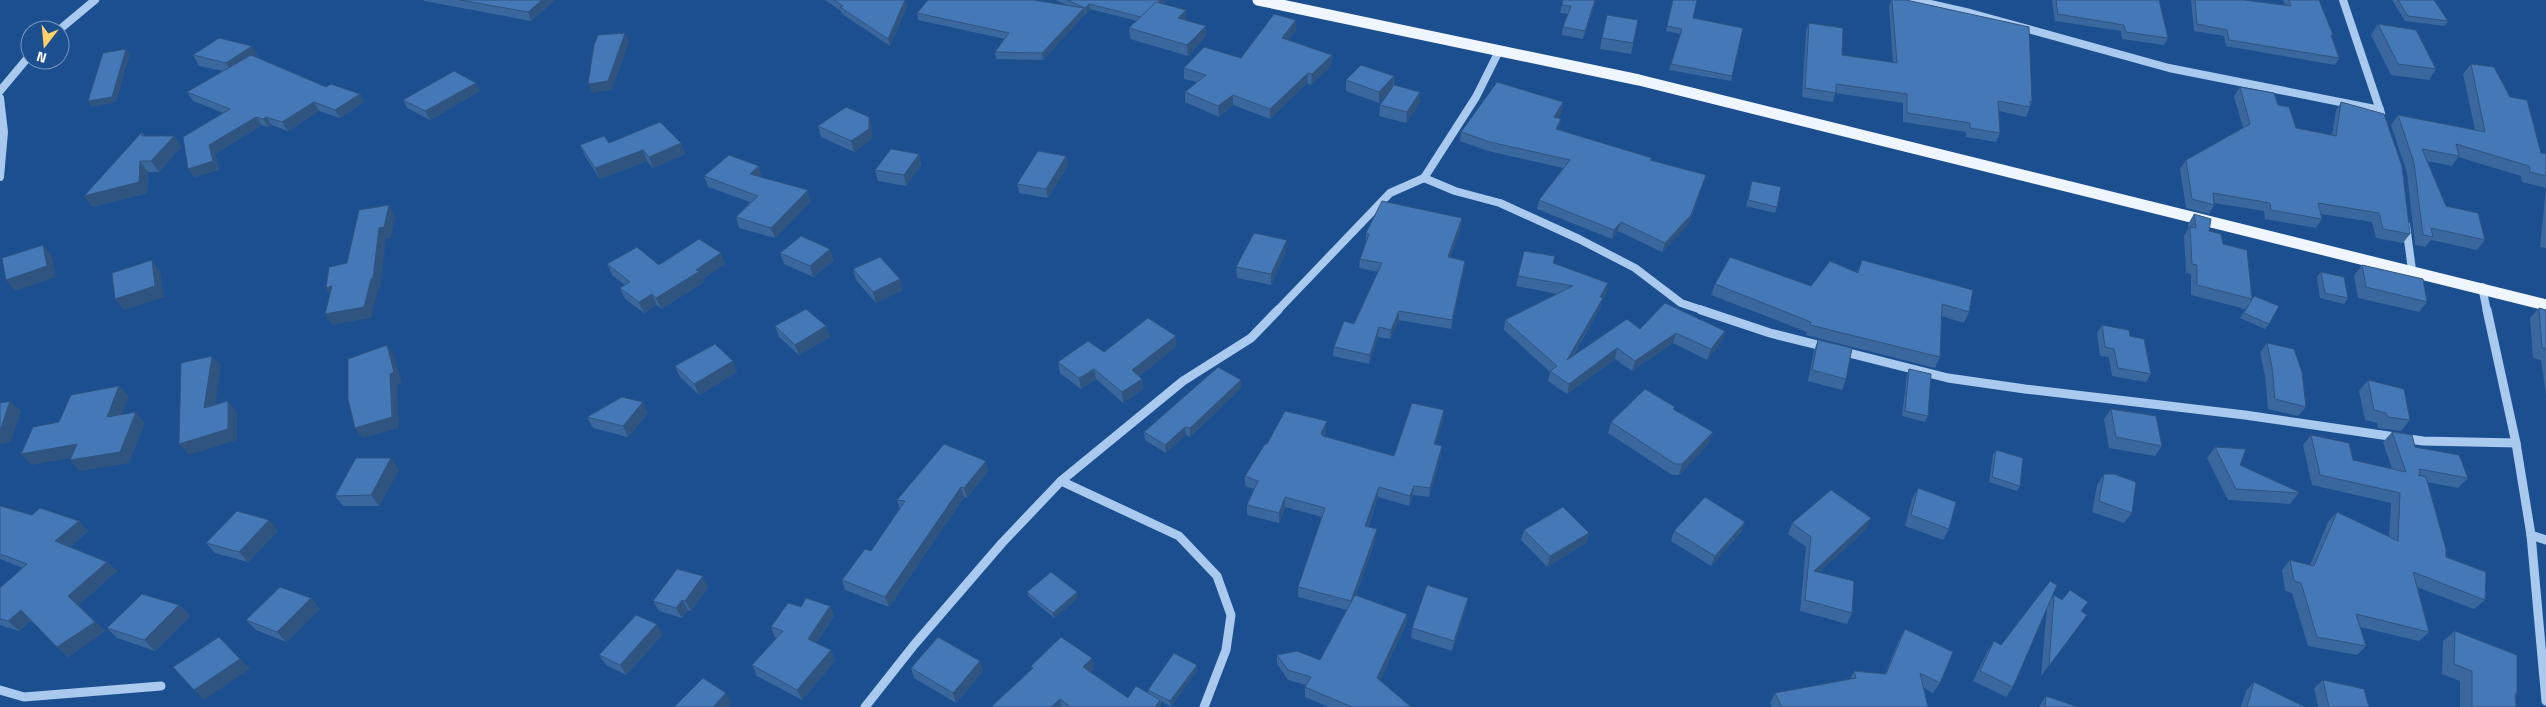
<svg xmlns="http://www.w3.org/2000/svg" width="2546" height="707" viewBox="0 0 2546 707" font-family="'Titillium Web',sans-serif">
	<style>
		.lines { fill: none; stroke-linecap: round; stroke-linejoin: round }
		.minor-far1 { stroke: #a9c9ee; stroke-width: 8 }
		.minor { stroke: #a9c9ee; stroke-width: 9 }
		.major { stroke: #f0f6ff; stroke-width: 11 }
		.wall { fill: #3a679d }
		.shaded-wall { fill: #305480 }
		.building { fill: #4478b7; stroke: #305480 }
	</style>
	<rect width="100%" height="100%" fill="#1b4f8f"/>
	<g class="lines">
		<!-- minor-far1 -->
		<g class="minor-far1">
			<path d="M1913,0L1970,13L2169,68L2380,110"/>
			<path d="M2343,0L2381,113"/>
			<path d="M59,30L95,0"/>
			<path d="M0,91L30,55"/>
			<path d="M0,98L4,132L0,177"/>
			<path d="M1424,178L1455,191L1500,203L1579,239L1635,268L1681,303L1705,311"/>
			<path d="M2406,225L2412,270"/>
			<path d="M2482,287L2487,311"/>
			<path d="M1277,311L1390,193L1424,178L1476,97L1499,51"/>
		</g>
		<!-- minor -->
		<g class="minor">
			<path d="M1701,310L1770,333L1826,347"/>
			<path d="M2487,310L2516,443L2531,535L2546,701"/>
			<path d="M1841,351L1948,378L2025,389L2245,415L2423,441L2516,443"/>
			<path d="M1061,481L1179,536L1217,576L1231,615L1226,650L1204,707"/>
			<path d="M2531,535L2546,540"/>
			<path d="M0,690L24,697L161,686"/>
			<path d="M865,707L914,645L1002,543L1061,481L1183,381L1251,338L1278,310"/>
		</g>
		<!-- major -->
		<path class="major" d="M1258,0L1639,80L2546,305"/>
	</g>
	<!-- wall -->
	<g class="wall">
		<path d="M423,0H553L554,1L531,21L424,1Z"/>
		<path d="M825,0H905L907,7L890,46L842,14L841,11Z"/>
		<path d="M1056,0H1167L1163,4L1186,20L1206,36L1188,56L1130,39L1129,28L1137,21L1090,9L1086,14L1085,13V14L1043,60L996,59L995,52L1005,39L918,20L917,13L1068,6Z"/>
		<path d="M1563,0H1596L1583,39L1562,35L1563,27L1568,14L1560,13Z"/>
		<path d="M1673,0L1693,18L1732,76L1731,81L1669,70L1681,34L1666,31Z"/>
		<path d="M1891,0H1906L2032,102L2026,117L1999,111L2000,133L1996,142L1966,137V132L1903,122V103L1835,93L1833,102L1802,97L1806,31L1809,23L1842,55L1893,63L1889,6Z"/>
		<path d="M2052,0H2159L2168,38L2164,45L2122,39L2121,31L2055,21Z"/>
		<path d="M2191,0H2244L2285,5L2283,0H2319L2333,35L2332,37L2339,58L2335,65L2226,46L2224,36L2194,31Z"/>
		<path d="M2392,0H2434L2448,21L2445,26L2405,21Z"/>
		<path d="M1638,20L1631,54L1600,49L1602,38Z"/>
		<path d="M2378,24L2436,69L2429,80L2391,75L2371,35Z"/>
		<path d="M1296,30L1288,40L1332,55L1331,66L1311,85L1307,83L1270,119L1233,105L1219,117L1185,102V92L1197,82L1184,79V68L1241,58Z"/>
		<path d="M193,55L258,56L257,57L326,87L360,94L364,102L340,118L319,111L288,131L272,125L268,127L262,125L215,154L219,170L194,177L223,113L193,101L187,92L223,71L199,66Z"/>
		<path d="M2471,64L2541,153L2546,154V248L2540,247L2546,188L2522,182L2521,176L2458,157L2452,166L2427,161L2446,206L2485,240L2477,250L2431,240L2425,247L2415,245L2407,173L2391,125L2398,115L2475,130L2463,74Z"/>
		<path d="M1394,76V85L1420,92V102L1406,123L1379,116L1380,105L1390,90L1379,103L1346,91V80Z"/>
		<path d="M2240,87L2278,105L2296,128L2332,135L2336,111L2341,102L2410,234L2403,243L2376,238L2372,222L2321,214L2322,219L2316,228L2265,219L2264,211L2214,203V205L2209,214L2186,208L2180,169L2186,160L2243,128L2234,96Z"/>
		<path d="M480,91L430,120L407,108L403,100Z"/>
		<path d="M1562,112L1558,118L1561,119L1558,130L1651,161L1706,175L1689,224L1662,252L1618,231L1612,239L1537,209L1539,200L1563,168L1488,151L1460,141L1461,132Z"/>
		<path d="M869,117L872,128V139L854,152L821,137L818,126Z"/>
		<path d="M142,132L145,136H174L181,147L159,172H148L147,193L92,207Z"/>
		<path d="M609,143H681L685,154L653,168L647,161L600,179L585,156L580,145Z"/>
		<path d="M919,154L921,165L906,186L878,181L875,170Z"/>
		<path d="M1068,165L1048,198L1019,193L1017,184Z"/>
		<path d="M704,176L762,177L811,201L775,238L739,228L736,217L750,202L708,187Z"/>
		<path d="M1752,181L1777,207L1775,213L1746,206Z"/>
		<path d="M2194,214L2209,231L2223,244L2252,299L2269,324L2265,329L2240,318L2249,303L2245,309L2191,295V274L2186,273L2184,236L2189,228L2188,224Z"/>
		<path d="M1462,218L1461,228L1450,258L1465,261L1464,270L1451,329L1399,320L1390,339L1378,337L1369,364L1333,356L1334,347L1354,324L1378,272L1359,268L1360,259L1366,243V233Z"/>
		<path d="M1286,251L1271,285L1237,278L1236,267Z"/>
		<path d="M780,253L834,260L813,277L784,264Z"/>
		<path d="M1862,260L1969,312L1964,323L1941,316L1940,357L1935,368L1806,335L1807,332L1711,295L1715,284L1811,286L1857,272Z"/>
		<path d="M607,264L659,265L725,264L703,279L704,282L661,309L657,305L644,313L625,299L620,288L625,285L612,275Z"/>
		<path d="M1554,264L1608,283L1606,293L1602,300L1600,308L1573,356L1640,329L1665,303L1722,341L1707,360L1673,343L1632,371L1615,359L1567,394L1548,381L1550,372L1504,330L1505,320L1557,294L1516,286L1518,276Z"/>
		<path d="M2362,265L2427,302L2419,312L2358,298L2354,276Z"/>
		<path d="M853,269L900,279L903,290L876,303L856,280Z"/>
		<path d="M2321,272L2348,298L2344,304L2320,298L2317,277Z"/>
		<path d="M2539,308L2546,310V395L2541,360L2533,358L2530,318Z"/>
		<path d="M2102,325L2151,374L2146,382L2112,376L2109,357L2100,356L2097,333Z"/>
		<path d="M775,326H826L830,337L799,355L779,337Z"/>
		<path d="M1176,336V347L1139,376L1142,379L1143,389L1123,403L1096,379L1081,389L1060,373L1058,362Z"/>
		<path d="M1818,340L1846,379L1842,390L1808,381L1814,351Z"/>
		<path d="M2267,343L2306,407L2298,416L2268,409L2265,376L2260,353Z"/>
		<path d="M675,366L737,372L699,395L680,377Z"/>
		<path d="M1909,369L1928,416L1925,422L1902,416L1907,374Z"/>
		<path d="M2368,380L2410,420L2401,431L2378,428L2377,423L2365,420L2359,391Z"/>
		<path d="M1241,388L1190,437L1186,435L1166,453L1145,440L1144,432Z"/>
		<path d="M2111,409L2162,446L2155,456L2109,448L2104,419Z"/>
		<path d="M648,413L628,437L593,428L587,417Z"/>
		<path d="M1443,420L1435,445L1441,456L1429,497L1413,495L1409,506L1378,497L1368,527L1376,538L1356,595L1407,614L1406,624L1380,680L1411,707H1328L1305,697V687L1306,685L1288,680L1277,664V655L1320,660L1347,610L1298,597V587L1322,517L1285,507L1279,523L1247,515V505L1254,489L1245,486V476L1267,444L1326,431L1324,436L1394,456Z"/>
		<path d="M1611,422L1713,432L1709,443L1679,475H1672L1608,433Z"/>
		<path d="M2392,432L2415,447L2468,478L2458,488L2427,482L2446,557L2485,600L2474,609L2417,587L2429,632L2419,641L2360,627L2366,646L2357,655L2308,646L2292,593L2285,591L2282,570L2290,560L2310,565L2328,522L2337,512L2389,537L2391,503L2312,485L2303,445L2311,435L2353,460L2392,469L2383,442Z"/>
		<path d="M2215,447L2240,465L2299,493L2290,504L2228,500L2207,458Z"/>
		<path d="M1996,450L2020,486L2017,491L1989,482L1993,455Z"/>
		<path d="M399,469L379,506H343L335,496Z"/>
		<path d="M988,471L967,498L964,497L889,607L845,590L842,580L871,551L900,509L897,500Z"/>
		<path d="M2104,474L2132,513L2124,523L2092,512L2097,485Z"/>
		<path d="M1918,488L1949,529L1943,540L1905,526L1912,499Z"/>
		<path d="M0,506L32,515L79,521L88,531L70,547L107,562L117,571L78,605L105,631L68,657L57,647L31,620L19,631L0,625V588L23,568L0,559Z"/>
		<path d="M1792,523L1866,529L1819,572L1852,613L1847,624L1800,611L1806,547L1788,534Z"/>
		<path d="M1524,530L1589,533L1586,543L1547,567L1521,540Z"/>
		<path d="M278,531L248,562L215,553L206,543Z"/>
		<path d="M1674,531L1741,532L1711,566L1671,541Z"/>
		<path d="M708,587L691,611L688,610L682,618L659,611L653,601Z"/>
		<path d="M1027,592L1078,598L1054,618L1029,597Z"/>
		<path d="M2054,595L2087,615L2041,676L2047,607L2013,687L2006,697L1973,681L1987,652L1994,641L2001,645L2049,602Z"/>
		<path d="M311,598L320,609L286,642L256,630L246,620Z"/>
		<path d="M1468,598L1466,608L1452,651L1411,638L1412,628Z"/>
		<path d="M179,605L190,616L155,651L117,638L107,628Z"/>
		<path d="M830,606L834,616L816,643L831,650L835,661L802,700L757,676L752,665L777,638L775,637L771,627L801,607Z"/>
		<path d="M1905,629L1940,683L1933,693L1924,688L1928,707H1772L1770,703L1775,693L1850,679L1854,671L1885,674L1899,640Z"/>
		<path d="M2455,631L2517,694L2516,696V707H2460V681L2442,674L2443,641Z"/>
		<path d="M663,634L626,675L606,665L599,655Z"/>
		<path d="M980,661L983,671L956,703L914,678L911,668Z"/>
		<path d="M1197,665V670L1171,707L1161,701V707H992V706L1032,669L1031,666L1094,668L1090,672L1128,698L1148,693V690Z"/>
		<path d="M2323,680L2369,707H2318L2314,688Z"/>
		<path d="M2254,682L2305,707H2241L2246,691Z"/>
		<path d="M2046,696L2078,707H2039Z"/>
	</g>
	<!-- shaded-wall -->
	<g class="shaded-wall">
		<path d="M542,0H553L554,1L531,21L528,12Z"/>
		<path d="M905,0L907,7L890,46L888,39Z"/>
		<path d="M1160,0H1167L1141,22V17Z"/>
		<path d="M1595,0H1596L1583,39L1585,31Z"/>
		<path d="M1089,4L1090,9L1086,14L1085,8Z"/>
		<path d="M1084,8L1085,14L1043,60L1042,53Z"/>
		<path d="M1186,10V20L1178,18Z"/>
		<path d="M1296,20V30L1282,48V38Z"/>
		<path d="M1206,26V36L1188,56L1187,45Z"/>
		<path d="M625,33L629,42L612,90L592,93L588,84Z"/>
		<path d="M252,46L258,56L233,74L226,63Z"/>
		<path d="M126,49L130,55L116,102L92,107L88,101Z"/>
		<path d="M1332,55L1331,66L1311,85L1312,74Z"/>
		<path d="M1308,73L1307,83L1270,119V109Z"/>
		<path d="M1394,76L1393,87L1379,103V92Z"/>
		<path d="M476,83L480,91L430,120L425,111Z"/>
		<path d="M1420,92V102L1406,123L1407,112Z"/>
		<path d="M360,94L364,102L340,118L335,110Z"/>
		<path d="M1233,95V105L1219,117L1218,106Z"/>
		<path d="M314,102L319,111L288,131L282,122Z"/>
		<path d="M1563,102L1562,112L1552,127L1554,117Z"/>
		<path d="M256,117L262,125L215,154L219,170L194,177L188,169L209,145Z"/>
		<path d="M266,117L272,125L268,127L263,119Z"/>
		<path d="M869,117L872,128V139L854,152L851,141Z"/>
		<path d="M1561,119L1559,128L1554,139L1556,129Z"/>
		<path d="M174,136L181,147L159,172L151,161Z"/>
		<path d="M681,143L685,154L653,168L649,157Z"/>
		<path d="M643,150L647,161L600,179L595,168Z"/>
		<path d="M919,154L921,165L906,186L904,175Z"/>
		<path d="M1066,156L1068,165L1048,198L1046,189Z"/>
		<path d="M140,161L148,172L147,193L92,207L84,196Z"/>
		<path d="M759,166L762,177L750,174Z"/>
		<path d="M1706,175L1689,224L1662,252L1665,243Z"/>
		<path d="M808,190L811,201L775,238L771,228Z"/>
		<path d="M389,205L395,216L391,238L386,239L380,289H378L371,318L332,325L325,314L371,279L379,228Z"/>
		<path d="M1462,218L1461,228L1447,267L1448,257Z"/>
		<path d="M1621,222L1618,231L1612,239L1614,230Z"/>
		<path d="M1287,240L1286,251L1271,285V274Z"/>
		<path d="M43,245L52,256L56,277L15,291L6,280Z"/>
		<path d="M830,249L834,260L813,277L810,266Z"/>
		<path d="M721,253L725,264L703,279L704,282L661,309L656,298Z"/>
		<path d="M152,260L160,271L164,297L124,310L115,299Z"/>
		<path d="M1465,261L1464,270L1451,329L1452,320Z"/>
		<path d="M900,279L903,290L876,303L873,292Z"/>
		<path d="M1608,283L1606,293L1602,300L1600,308L1564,370L1567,360Z"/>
		<path d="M332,286L333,299L326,288Z"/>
		<path d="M652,294L657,305L644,313L639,302Z"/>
		<path d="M1399,311V320L1390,339L1391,330Z"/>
		<path d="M826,326L830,337L799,355L795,345Z"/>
		<path d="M1379,327L1378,337L1369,364L1370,355Z"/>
		<path d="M1725,331L1722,341L1707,360L1711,349Z"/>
		<path d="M1676,333L1673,343L1632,371L1635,361Z"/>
		<path d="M1176,336V347L1133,381L1132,370Z"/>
		<path d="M387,345L394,356L402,383L397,385L399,428L362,438L355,428Z"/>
		<path d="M1617,348L1615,359L1567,394L1569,384Z"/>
		<path d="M212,356L221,366L213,419L204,408Z"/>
		<path d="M733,361L737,372L699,395L694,384Z"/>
		<path d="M1094,369L1096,379L1081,389L1079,378Z"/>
		<path d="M1142,379L1143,389L1123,403L1122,392Z"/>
		<path d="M1241,380V388L1190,437V428Z"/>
		<path d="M119,386L129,397L117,428L107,417Z"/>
		<path d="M10,401L21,411L11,442L0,444V431Z"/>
		<path d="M228,401L237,412V440L189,455L179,444Z"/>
		<path d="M643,402L648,413L628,437L623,426Z"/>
		<path d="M1444,410L1443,420L1433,454L1434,444Z"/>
		<path d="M136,412L145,423L129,463L80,471L70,460Z"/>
		<path d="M1327,421L1326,431L1320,444L1321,434Z"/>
		<path d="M1185,427L1186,435L1166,453L1165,445Z"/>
		<path d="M1713,432L1709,443L1679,475L1682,464Z"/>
		<path d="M77,444L87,455L32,465L21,454Z"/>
		<path d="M1442,446L1441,456L1429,497L1430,488Z"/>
		<path d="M391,458L399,469L379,506L371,495Z"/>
		<path d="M986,461L988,471L967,498L964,488Z"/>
		<path d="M1414,486L1413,495L1409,506L1410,496Z"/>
		<path d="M961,487L964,497L889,607L885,597Z"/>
		<path d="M1379,487L1378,497L1364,536L1365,526Z"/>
		<path d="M1285,497V507L1279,523V513Z"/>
		<path d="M1871,518L1866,529L1809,581L1814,571Z"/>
		<path d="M269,520L278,531L248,562L239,552Z"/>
		<path d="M79,521L88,531L65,551L55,541Z"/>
		<path d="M1745,522L1741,532L1711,566L1715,556Z"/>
		<path d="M1377,529L1376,538L1350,611L1351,601Z"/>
		<path d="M1589,533L1586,543L1547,567L1550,556Z"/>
		<path d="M107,562L117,571L78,605L105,631L68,657L57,647L68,596Z"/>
		<path d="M703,576L708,587L691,611L685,601Z"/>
		<path d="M1077,592L1078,598L1054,618L1053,613Z"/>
		<path d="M311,598L320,609L286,642L277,632Z"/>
		<path d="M1468,598L1466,608L1452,651L1454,641Z"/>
		<path d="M682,600L688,610L682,618L676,608Z"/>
		<path d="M179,605L190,616L155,651L144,640Z"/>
		<path d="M830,606L834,616L812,649L808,639Z"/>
		<path d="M21,610L31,619L19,631L8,621Z"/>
		<path d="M1407,614L1406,624L1376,688L1377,678Z"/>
		<path d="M657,624L663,634L626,675L620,665Z"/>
		<path d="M219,637L250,669L204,700L194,690Z"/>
		<path d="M831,650L835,661L802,700L797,690Z"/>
		<path d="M1092,658L1094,668L1085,677L1083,667Z"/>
		<path d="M980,661L983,671L956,703L953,693Z"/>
		<path d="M1197,665V670L1171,707L1170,701Z"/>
		<path d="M726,693L732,703L728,707H713Z"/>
		<path d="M1060,699L1061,707H1051Z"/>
		<path d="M1160,700L1161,707H1155Z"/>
	</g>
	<!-- building -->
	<g class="building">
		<path d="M460,0H542L528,12Z"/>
		<path d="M834,0H905L888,39L840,7L843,6Z"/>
		<path d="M928,0H1033L1084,8L1042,53L995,52L1009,33L917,13Z"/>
		<path d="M1067,0H1160L1158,3L1156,2L1141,17L1089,4L1085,8Z"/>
		<path d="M1563,0H1595L1585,31L1563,27L1571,6L1562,5Z"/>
		<path d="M1673,0H1697L1693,18L1743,28L1732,76L1671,64L1682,29L1667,26Z"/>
		<path d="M1892,0H1906L2029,27L2032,102L2030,101V107L1998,101L2000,133L1970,128V123L1907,113V94L1836,84V93L1805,88L1809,23L1843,28L1842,55L1897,63Z"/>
		<path d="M2056,0H2159L2168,38L2126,32L2124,25L2058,14Z"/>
		<path d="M2195,0H2244L2291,6L2289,0H2319L2333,35H2331L2339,58L2229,40L2227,30L2197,24Z"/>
		<path d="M2398,0H2434L2448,21L2408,16Z"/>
		<path d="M1156,2L1186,10L1178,18L1206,26L1187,45L1129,28Z"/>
		<path d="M1274,14L1296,20L1282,38L1332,55L1312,74L1308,73L1270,109L1233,95L1218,106L1185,92L1206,75L1184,68L1204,47L1241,58Z"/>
		<path d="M1607,15L1638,20L1633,43L1602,38Z"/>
		<path d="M2378,24L2416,30L2436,69L2398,64Z"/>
		<path d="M625,33L608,81L588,84L594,45L598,35Z"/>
		<path d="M219,38L252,46L226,63L193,55Z"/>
		<path d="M126,49L112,97L88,101L103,53Z"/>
		<path d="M251,55L326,87L331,84L360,94L335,110L314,102L282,122L266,117L263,119L256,117L209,145L213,161L188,169L183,137L230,109L187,92Z"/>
		<path d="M2471,64L2494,67L2510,97L2527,100L2541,153L2546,154V176L2530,172L2529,166L2456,144L2459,156L2422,149L2446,206L2478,213L2485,240L2431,228L2433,237L2423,235L2414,163L2398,115L2485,132Z"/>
		<path d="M1361,65L1394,76L1379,92L1346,80Z"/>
		<path d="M454,71L476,83L425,111L403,100Z"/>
		<path d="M1497,82L1563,102L1554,117L1561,119L1556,129L1652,158L1650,160L1706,175L1691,215L1665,243L1621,222L1614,230L1539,200L1570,160L1490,142L1461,132Z"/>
		<path d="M1394,85L1420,92L1407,112L1380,105Z"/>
		<path d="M2240,87L2274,93L2278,105L2289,107L2296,128L2336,136L2341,102L2384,114L2402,166L2410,234L2383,229L2379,213L2318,203L2322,219L2271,210L2270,203L2213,193L2214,205L2192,199L2186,160L2250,124Z"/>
		<path d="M846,107L869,117V129L851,141L818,126Z"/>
		<path d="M660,122L681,143L649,157L643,150L595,168L580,145L604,136L609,143Z"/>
		<path d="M142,132V136H174L151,161H140L139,182L84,196Z"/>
		<path d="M891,149L919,154L904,175L875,170Z"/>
		<path d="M1038,151L1066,156L1046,189L1017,184Z"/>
		<path d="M729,155L759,166L750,174L808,190L771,228L736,217L758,196L704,176Z"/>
		<path d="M1752,181L1781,187L1777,207L1748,200Z"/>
		<path d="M1382,201L1462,218L1448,257L1465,261L1452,320L1399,311L1391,330L1379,327L1370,355L1334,347L1344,321L1354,324L1382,263L1360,259L1369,234L1366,233Z"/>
		<path d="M389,205L384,227L379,228L373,278L371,279L364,307L325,314L332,286L326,288L329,267L347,263L359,210Z"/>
		<path d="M2194,214L2211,219L2209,231L2221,234L2223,244L2247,250L2252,299L2197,285V265L2192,264L2190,227L2196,228Z"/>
		<path d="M1254,233L1287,240L1271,274L1236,267Z"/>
		<path d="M801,236L830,249L810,266L780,253Z"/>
		<path d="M699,239L721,253L696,270L700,271L656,298L652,294L639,302L620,288L630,282L607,264L637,247L659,265Z"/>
		<path d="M43,245L47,266L6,280L2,258Z"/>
		<path d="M1524,251L1555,256L1553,263L1608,283L1600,297L1603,298L1567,360L1627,319L1640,329L1665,303L1725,331L1711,349L1676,333L1635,361L1617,348L1569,384L1550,371L1557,366L1505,320L1573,286L1518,276Z"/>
		<path d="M880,257L900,279L873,292L853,269Z"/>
		<path d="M1730,257L1811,286L1830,261L1858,273L1862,260L1973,290L1969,312L1942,304L1940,357L1810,325L1811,322L1715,284Z"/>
		<path d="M152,260L155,286L115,299L112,273Z"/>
		<path d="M2362,265L2423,279L2427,302L2366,287Z"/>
		<path d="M2321,272L2344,277L2348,298L2325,293Z"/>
		<path d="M2254,296L2279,306L2269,324L2244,313Z"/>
		<path d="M2539,308L2546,310V349L2542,348Z"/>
		<path d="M806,309L826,326L795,345L775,326Z"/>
		<path d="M1148,318L1176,336L1132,370L1142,379L1122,392L1094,369L1079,378L1058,362L1088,341L1104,352Z"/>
		<path d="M2102,325L2129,330L2130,336L2144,339L2151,374L2118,368L2114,349L2105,347Z"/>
		<path d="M1818,340L1852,348L1846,379L1812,370Z"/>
		<path d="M2267,343L2294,349L2302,372L2306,407L2275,399L2272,367Z"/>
		<path d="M715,344L733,361L694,384L675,366Z"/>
		<path d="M387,345L394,372L390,374L392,417L355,428L348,399V359Z"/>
		<path d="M212,356L204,408L228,401V429L179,444L181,363Z"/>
		<path d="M1218,367L1241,380L1190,428L1185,427L1165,445L1144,432Z"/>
		<path d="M1909,369L1931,374L1928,416L1905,411Z"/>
		<path d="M2368,380L2404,389L2410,420L2388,417L2386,413L2374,410Z"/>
		<path d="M119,386L107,417L136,412L120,452L70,460L77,444L21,454L33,427L59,422L71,395Z"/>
		<path d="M1645,389L1675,407L1673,409L1713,432L1682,464H1675L1611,422Z"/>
		<path d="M622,397L643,402L623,426L587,417Z"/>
		<path d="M10,401L0,431V403Z"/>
		<path d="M1412,403L1444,410L1434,444L1442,446L1430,488L1414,486L1410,496L1379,487L1365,526L1377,529L1351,601L1298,587L1325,508L1285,497L1279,513L1247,505L1258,481L1245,476L1265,444H1267L1285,411L1327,421L1321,434L1323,436L1394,456Z"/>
		<path d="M2111,409L2156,416L2162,446L2116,437Z"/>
		<path d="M2392,432L2412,435L2415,447L2459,455L2468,478L2419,469L2420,475H2418L2426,477L2446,549V557L2486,572L2485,600L2413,572L2429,632L2356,614L2366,646L2317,637L2301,583L2294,581L2290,560L2314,566L2337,512L2398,541L2400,493L2320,475L2311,435L2349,443L2353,460L2406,472Z"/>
		<path d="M944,444L986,461L964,488L961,487L885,597L842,580L865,549L871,551L905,501L897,500Z"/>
		<path d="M2215,447L2246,449L2240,465L2299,492V493L2236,489Z"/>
		<path d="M1996,450L2023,458L2020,486L1992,477Z"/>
		<path d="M356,458H391L371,495L335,496Z"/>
		<path d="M2104,474H2114L2136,482L2132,513L2099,501Z"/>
		<path d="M1918,488L1956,502L1949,529L1911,515Z"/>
		<path d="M1831,490L1871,518L1814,571L1854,581L1852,613L1805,600L1811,537L1792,523Z"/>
		<path d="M1705,497L1745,522L1715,556L1674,531Z"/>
		<path d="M0,506L32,515L40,508L79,521L55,541L107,562L68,596L95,622L57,647L21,610L8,621L0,619V588L27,564L0,554Z"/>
		<path d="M1563,507L1589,533L1550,556L1524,530Z"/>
		<path d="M237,511L269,520L239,552L206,543Z"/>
		<path d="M677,569L703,576L685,601L682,600L676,608L653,601Z"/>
		<path d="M1051,572L1077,592L1053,613L1027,592Z"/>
		<path d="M2050,581L2057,585L2013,687L1980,671L1994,641L2001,645Z"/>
		<path d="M1427,585L1468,598L1454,641L1412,628Z"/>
		<path d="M280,587L311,598L277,632L246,620Z"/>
		<path d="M2070,590L2088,602L2081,611L2087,615L2049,666L2054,595L2062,600Z"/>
		<path d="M142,594L179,605L144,640L107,628Z"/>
		<path d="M1355,595L1407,614L1377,678L1411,707H1352L1305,687L1311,677L1288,670L1277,655L1297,651L1320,660Z"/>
		<path d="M806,598L830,606L808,639L831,650L797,690L752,665L783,631L771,627L788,603L801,607Z"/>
		<path d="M636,615L657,624L620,665L599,655Z"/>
		<path d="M1905,629L1953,652L1940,683L1920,673L1928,707H1782L1775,693L1856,678L1854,671L1886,674Z"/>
		<path d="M2455,631L2517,655V694H2515L2516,707H2472V671L2454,664Z"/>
		<path d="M219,637L240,659L194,690L173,667Z"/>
		<path d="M938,637L980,661L953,693L911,668Z"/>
		<path d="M1061,637L1092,658L1083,667L1128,698L1136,686L1160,700L1155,707H1071L1060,699L1051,707H994L992,706L1033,668L1031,666Z"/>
		<path d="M1174,653L1197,665L1170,701L1148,690Z"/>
		<path d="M703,678L726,693L713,707H674Z"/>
		<path d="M2323,680L2364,689L2369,707H2329Z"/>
		<path d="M2254,682L2305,707H2247Z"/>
		<path d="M2046,696L2078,707H2045Z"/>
	</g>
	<!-- north arrow -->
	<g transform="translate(45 45) rotate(196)"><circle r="24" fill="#1b4f8f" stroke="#7695bc"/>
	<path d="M0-4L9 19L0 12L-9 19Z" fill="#ffd166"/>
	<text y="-8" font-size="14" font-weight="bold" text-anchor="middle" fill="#ffffff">N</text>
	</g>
</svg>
